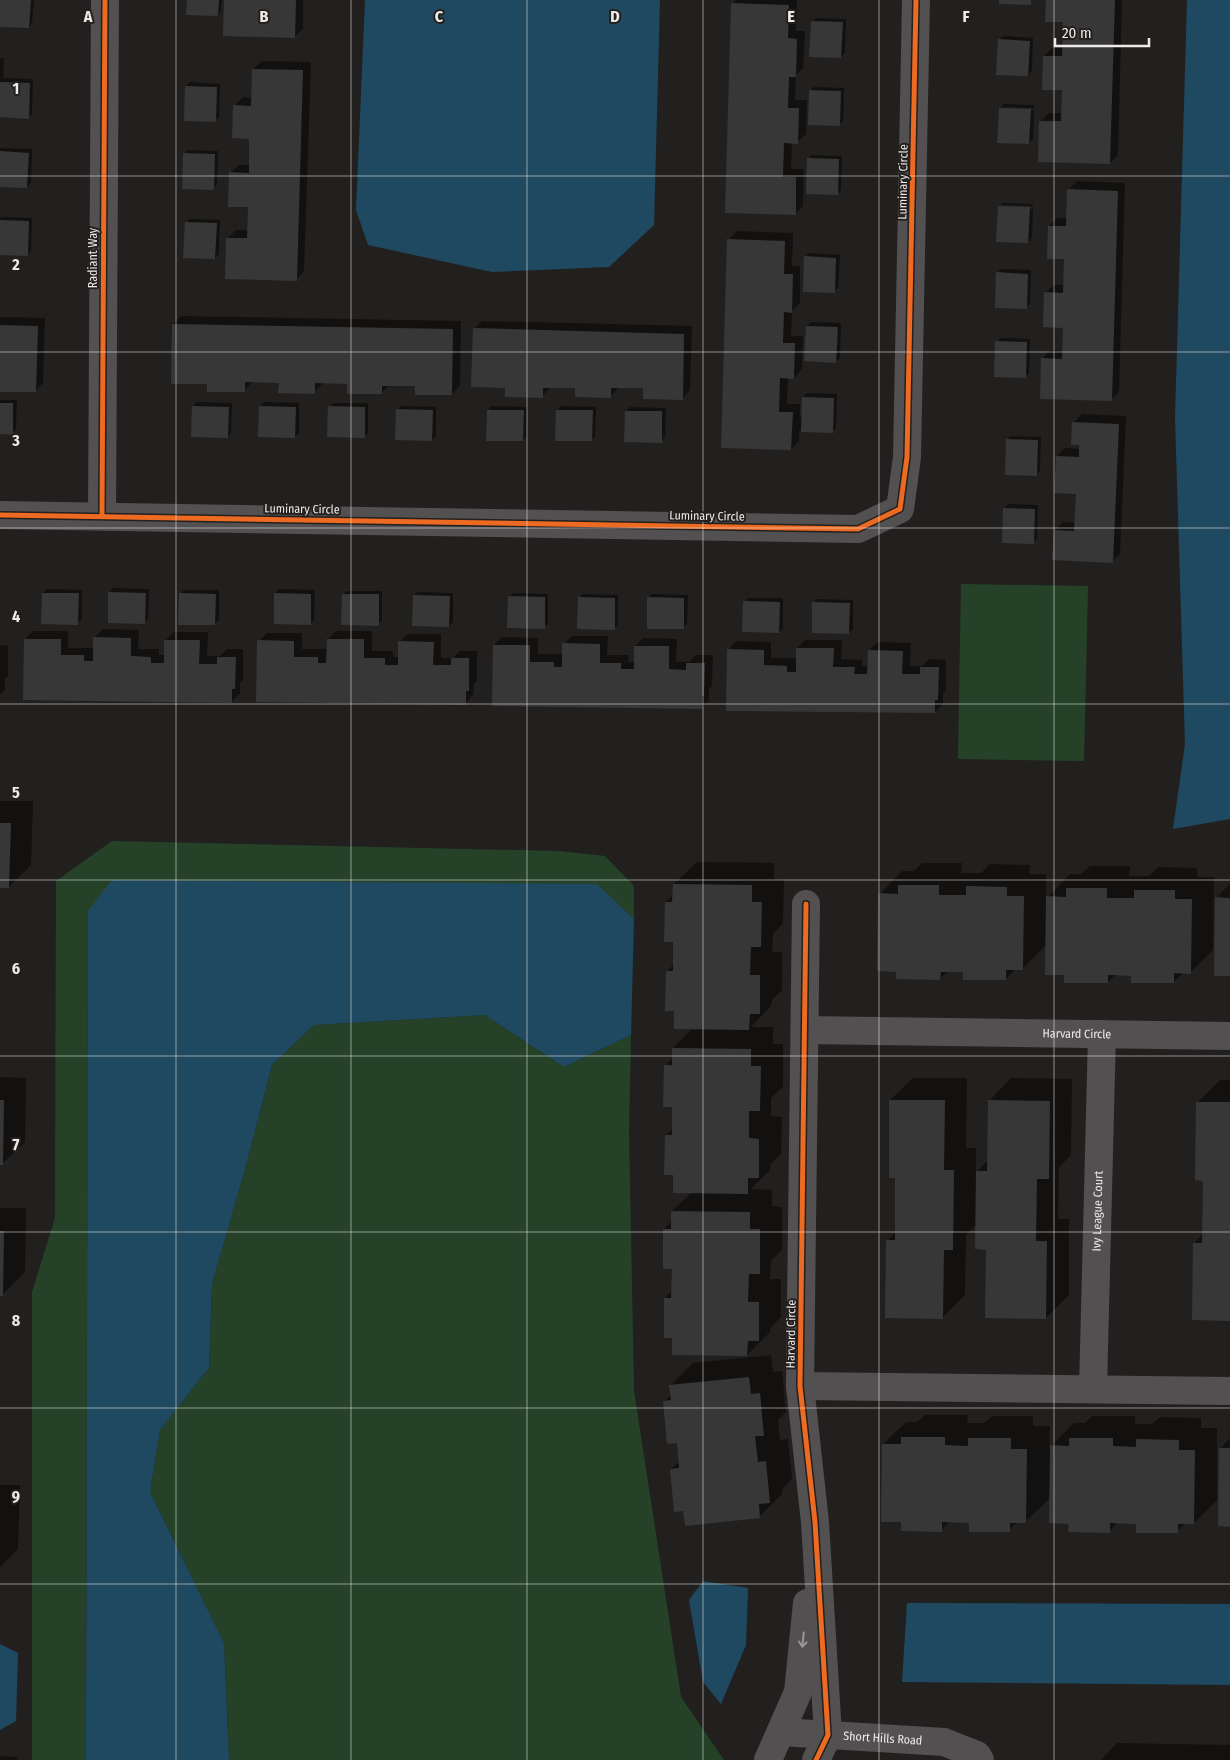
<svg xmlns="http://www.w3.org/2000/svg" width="1230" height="1760" viewBox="0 0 1230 1760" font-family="'Fira Sans Condensed',sans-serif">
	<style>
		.green { fill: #254229 }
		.water { fill: #1f4960 }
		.shadow { fill: #0007 }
		.building { fill: #383737 }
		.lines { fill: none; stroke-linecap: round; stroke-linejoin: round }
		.minor { stroke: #525050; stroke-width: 28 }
		.cycleway-casing { stroke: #23201e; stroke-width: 8 }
		.cycleway { stroke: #ed6a23; stroke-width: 5 }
		.oneway { stroke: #989595 }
		.grid { fill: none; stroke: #edeae9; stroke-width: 1; stroke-opacity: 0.55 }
		.labels { text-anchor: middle; stroke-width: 4; stroke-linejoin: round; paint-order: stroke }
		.street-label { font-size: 12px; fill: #edeae9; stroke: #23201e }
		.grid-label { font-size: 16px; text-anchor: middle; font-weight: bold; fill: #edeae9; stroke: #23201e; stroke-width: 4; stroke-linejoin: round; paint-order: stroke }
	</style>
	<rect width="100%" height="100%" fill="#22201f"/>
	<!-- green -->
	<g class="green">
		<path d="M961,584L1088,586L1084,761L958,759Z"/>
		<path d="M112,841L559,851L605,856L634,886V919L596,884L88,911L86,1760H32V1292L55,1218L56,881Z"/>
		<path d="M485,1015L564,1067L631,1035L629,1132L634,1391L681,1697L724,1760H229L224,1643L150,1492L160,1430L209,1368L212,1284L244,1173L272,1065L314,1025Z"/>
	</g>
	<!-- water -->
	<g class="water">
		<path d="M365,0H660L654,225L609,267L492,272L368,245L356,210Z"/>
		<path d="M1187,0H1230V819L1173,829L1185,744L1175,418Z"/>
		<path d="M112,880L597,884L634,919L631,1035L564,1067L485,1015L314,1025L272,1065L244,1173L212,1284L209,1368L160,1430L150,1492L224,1643L229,1760H86L88,911Z"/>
		<path d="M703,1581L748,1588L746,1645L721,1704L703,1682L689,1600Z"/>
		<path d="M907,1603L1230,1604V1685L902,1682Z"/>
		<path d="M0,1644L18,1653L16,1721L0,1730Z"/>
	</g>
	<!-- shadow -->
	<g class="shadow">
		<path d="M0,0H34L32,23L29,27L0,26Z"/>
		<path d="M188,0H222L221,11L218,15Z"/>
		<path d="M225,0H303V29L294,37Z"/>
		<path d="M736,0H797L796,31H805L803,68L796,75L795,100H807L806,134L797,142H792L791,169H804L803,206L795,214L726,212L732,4Z"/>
		<path d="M1047,0H1122L1118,155L1110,163L1041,121L1049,113H1062L1063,89L1044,56L1052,48H1063L1064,21Z"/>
		<path d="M816,18L846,19L845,53L841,57L812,22Z"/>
		<path d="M1003,36L1033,38L1032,71L1028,75L999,40Z"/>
		<path d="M0,58H4L3,78L33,79L32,114L28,117L0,116Z"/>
		<path d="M262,61L311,62L304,271L296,280L228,238L236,230H249V206L230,173L239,165H250L251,138L234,106L243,97L253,98V69Z"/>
		<path d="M190,82L220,84L219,117L215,121L186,86Z"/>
		<path d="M814,87L844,88L843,121L839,125L811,90Z"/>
		<path d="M1004,104L1034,105V108L1002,107V109L1034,110L1033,139L1029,143L1000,108Z"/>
		<path d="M0,130V148L32,149L31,183L27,187L0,186Z"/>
		<path d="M188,150L218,151L217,184L213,188L184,154Z"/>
		<path d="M812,155L842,156L841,190L837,194L808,159Z"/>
		<path d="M1077,181L1125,183L1119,392L1111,400L1042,359L1050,350L1064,351V327L1045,293L1054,285H1064L1065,258L1049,226L1057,218H1068V190Z"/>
		<path d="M1003,203L1033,204V206L1001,205V208L1033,209L1032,238L1028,242L999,207Z"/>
		<path d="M2,217L32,218L31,251L27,255L0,254V218Z"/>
		<path d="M190,219L220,220L219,254L215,258L186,223Z"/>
		<path d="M737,231L793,233L792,266H800V303L792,311L791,336H803L802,369L794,378L788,377L787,404H800V417H802L803,397L807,393L837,394L836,428L832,432L799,431V441L791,449L722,447L728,240Z"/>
		<path d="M809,253L840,255L838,288L834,292L805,257Z"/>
		<path d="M1001,269L1031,270L1030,304L1026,308L997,273Z"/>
		<path d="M181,316L461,321L460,386L452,394L416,385H390L381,393L348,382H322V384L314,392L280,382L253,381L244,391L209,383L173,324Z"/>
		<path d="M0,317L45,318L43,383L35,391L0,390Z"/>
		<path d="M482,321L692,326L690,390L682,399L645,387H619L610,397L576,387H551L542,396L506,387L474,329Z"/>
		<path d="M811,322L841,323L840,358L836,361L807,326Z"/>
		<path d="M1000,338L1030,339L1029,373L1025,377L997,342Z"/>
		<path d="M0,400H17L16,430L12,433H0Z"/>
		<path d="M197,402L232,403L231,433L228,437L193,406Z"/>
		<path d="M264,402L299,403V433L295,437L260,406Z"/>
		<path d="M333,403H368V433L364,437L329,407Z"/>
		<path d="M401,406L436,407V436L432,440L397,410Z"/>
		<path d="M492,406L527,407V436L523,440L488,410Z"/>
		<path d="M561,406L596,407L595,436L591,440L557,410Z"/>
		<path d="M630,407L666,408L665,437L661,441L626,411Z"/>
		<path d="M1082,414L1126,416L1120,554L1112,562L1055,531L1063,522L1075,523L1077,492L1057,456L1065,448L1080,449L1073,423Z"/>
		<path d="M1011,436L1041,437L1040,471L1036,475L1007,440Z"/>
		<path d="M1008,504L1038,505L1037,539L1033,543L1005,508Z"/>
		<path d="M113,588L149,589L148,619L144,623L110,592Z"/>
		<path d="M47,589L82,590V619L78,623L43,593Z"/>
		<path d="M279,589L315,590L314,620L310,624L275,593Z"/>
		<path d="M184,590H219V620L215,624L180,594Z"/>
		<path d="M347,591H382V621L378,624L343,594Z"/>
		<path d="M418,592L453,593V622L449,626L414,595Z"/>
		<path d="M513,593L548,594V624L544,627L509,597Z"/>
		<path d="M583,594L618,595V625L614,629L579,598Z"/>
		<path d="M652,594L688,595L687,624L683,628L648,598Z"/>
		<path d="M748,598H783V628L779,632L744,602Z"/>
		<path d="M817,599L853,600V629L849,633L813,603Z"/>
		<path d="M103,629L139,630L138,649H159V655H166V640L174,632H208L207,656H220L227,649H243V680L240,683V694L231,702L24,699L25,639L33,631H68V648H94V638Z"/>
		<path d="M336,631H372V651H393V657H399V642L408,634H441V658H453L460,651H477V681L474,684L473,695L465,704L258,701L259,641L267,633H302V649H328V639Z"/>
		<path d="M572,636H608L607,655H629L628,662H635V646L644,638L677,639L676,662H689L696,655H713L712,686L709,689V700L701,708L494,705V645L502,637L538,638V654H564V644Z"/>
		<path d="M805,640H842L841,659L862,660V666H869V651L877,642L911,643L910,666H922L929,659L946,660V690L943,693V704L935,712L727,709L728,650L736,641L771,642V658H797V648Z"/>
		<path d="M0,645L8,646V676L5,679V690L0,695Z"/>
		<path d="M0,801H33L31,865L9,887H0Z"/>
		<path d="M697,862L774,863V879L784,880L783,923L773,934L772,952H782V990L772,1000L771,1006L751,1027H773V1044H783V1087L771,1098V1116L782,1117L781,1154L770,1165V1170L751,1189L772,1190V1206L782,1207V1250L771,1261L770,1279H781V1317L770,1328V1332L747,1355L674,1337L665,1298L672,1291L673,1268L664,1229L672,1221V1211L692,1192L675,1174L666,1135L673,1129V1105L665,1066L673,1058V1048L693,1028L676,1010L667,971L674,964V941L666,902L674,894V884Z"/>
		<path d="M922,863H962L961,873H981L990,864L1030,865L1029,874H1046V899L1070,874H1081L1090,866H1130L1129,876H1149L1158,867L1197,868V877H1214L1213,950L1190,973H1183L1174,982L1132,974H1116L1108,982L1065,974L1047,944L1022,969H1015L1006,979L964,971H948L940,979L880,894L902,871H914Z"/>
		<path d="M1230,884V975L1216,898Z"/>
		<path d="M0,1077L26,1078L25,1142L2,1164H0Z"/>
		<path d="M913,1078H967L966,1148H976V1173L988,1160L989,1101L1011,1078L1072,1079L1071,1155L1059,1167L1058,1219H1069V1295L1046,1318L987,1249L976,1225L966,1235L965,1295L942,1318L887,1241L896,1232L897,1177L890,1100Z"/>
		<path d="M1220,1080H1230V1319L1194,1243L1203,1234L1204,1179L1198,1102Z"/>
		<path d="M0,1208H26L25,1272L2,1295H0Z"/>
		<path d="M771,1355L773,1372L782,1371L786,1412L778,1420L780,1440L788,1439L792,1479L782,1490V1494L759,1517L684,1510L671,1469L680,1461L678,1442L664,1402L671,1394L670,1386L693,1363Z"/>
		<path d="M925,1415H968L967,1423H984L992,1416H1033V1426H1050L1049,1448L1074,1423H1085L1092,1416H1135V1424H1152L1160,1417L1201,1418V1428H1217V1500L1194,1523H1186L1177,1531L1137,1523L1118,1522L1109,1531L1070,1523L1051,1497L1026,1521H1018L1009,1530L970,1521H950L941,1530L902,1521L883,1444L906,1422H917Z"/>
		<path d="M1230,1438V1525L1220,1449Z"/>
		<path d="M0,1485H20L18,1549L0,1567Z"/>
		<path d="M1117,1743L1230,1745V1760H1101Z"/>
		<path d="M0,1756L18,1757L17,1760H0Z"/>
	</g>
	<!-- building -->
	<g class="building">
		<path d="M0,0H31L29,28L0,27Z"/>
		<path d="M187,0H219L218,16L186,15Z"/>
		<path d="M224,0H296L295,38L223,36Z"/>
		<path d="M999,0H1031V5L999,4Z"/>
		<path d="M1046,0H1115L1110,164L1038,162L1039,121H1061L1062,90H1042L1043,56H1062L1063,22H1045Z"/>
		<path d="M731,3L789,5L788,38L797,39L796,77H789L788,108H799L798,144L784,143L783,177H796V215L725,213Z"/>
		<path d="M811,21L843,22L841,58L809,57Z"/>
		<path d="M998,39L1030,41L1028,76L996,75Z"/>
		<path d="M252,69L303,70L297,281L225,279L226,238H247L248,207H228L229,172L249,173V139L232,138L233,105L251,106Z"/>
		<path d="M0,82L30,83L29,119L0,117Z"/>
		<path d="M185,86L217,87L216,122L184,121Z"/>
		<path d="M809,90L841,91L840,126L808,125Z"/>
		<path d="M999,108L1031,109L1029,144L997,143Z"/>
		<path d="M0,151L29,153L27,188L0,187Z"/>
		<path d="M183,153L215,154L214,190L182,189Z"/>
		<path d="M807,158L839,159L838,195L806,194Z"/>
		<path d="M1067,189L1118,191L1112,401L1040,399L1041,358L1062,359L1063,328L1043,327L1044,292L1063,293L1064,259H1047L1048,226H1066Z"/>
		<path d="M998,206L1030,207L1028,243L996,242Z"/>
		<path d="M0,220L29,221L28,256L0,255Z"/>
		<path d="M185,222L217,223L215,259L183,258Z"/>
		<path d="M727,239L785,241L784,274H793L792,313L784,312L783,343H795L794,379L780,378L779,412H793L791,450L721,448Z"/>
		<path d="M804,256L836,258L835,293L803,292Z"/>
		<path d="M996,272L1028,274L1027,309L995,308Z"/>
		<path d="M172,324L453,329L452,395H415V386H382V394H347V384L315,383V394L278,393L279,383L245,382V392H207V384H171Z"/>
		<path d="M0,325L38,326L36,392H0Z"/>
		<path d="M806,326L838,327L836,363L804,361Z"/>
		<path d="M473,328L684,334L683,400L643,399V388H611V398L575,397V388H543V398L505,397V388L471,387Z"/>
		<path d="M995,341L1027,342L1026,378L994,377Z"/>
		<path d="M802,397L834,398L833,433L801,432Z"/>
		<path d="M0,403H13V435L0,434Z"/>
		<path d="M192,406L229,407L228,438L191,437Z"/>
		<path d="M259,406L296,407L295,438L258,437Z"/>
		<path d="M328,406L365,407V438L327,437Z"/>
		<path d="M396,409L433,410L432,441L395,440Z"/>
		<path d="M487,410H524L523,441H486Z"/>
		<path d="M556,410H593L592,441H555Z"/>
		<path d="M625,411H662V443L624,442Z"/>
		<path d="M1072,422L1119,424L1113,563L1052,560L1054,530L1074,531L1076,494L1054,493L1056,456L1079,457V445H1071Z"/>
		<path d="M1006,439L1038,440L1037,476L1005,475Z"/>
		<path d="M1003,508L1035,509L1034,544L1002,543Z"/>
		<path d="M108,592L146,593L145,624L108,623Z"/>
		<path d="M42,593H79L78,625L41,624Z"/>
		<path d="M179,593L216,594L215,625H178Z"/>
		<path d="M274,593L311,594V625L274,624Z"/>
		<path d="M342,594H379V626L341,625Z"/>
		<path d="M413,595L450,596L449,627L412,626Z"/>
		<path d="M508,596L545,597V629L507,628Z"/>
		<path d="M578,597L615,598V630L577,629Z"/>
		<path d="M647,597L684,598V629H647Z"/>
		<path d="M743,601L780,602L779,633L742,632Z"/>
		<path d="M812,602L850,603L849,634L812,633Z"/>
		<path d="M93,637L131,638V656L151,657V663H164V640H200L199,664H217V657H236L235,689H232V703L23,700L24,639H61V655H84V661H93Z"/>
		<path d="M327,639H364V658H385V665H398V641L434,642L433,665H451V658H469V691H466V705L256,702L257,640L294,641V657H318V663H326Z"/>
		<path d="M562,643L600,644V663H621V669H634V646H669V669L686,670V663H705L704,696H702V709L492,706L493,645H530V662H554V667H562Z"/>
		<path d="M796,648H834L833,667H855L854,674H867L868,650L903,651L902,674H920V667H939L938,700H935V713L726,711L727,649L764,650V665L787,666V672H796Z"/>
		<path d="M0,823H11L9,888H0Z"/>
		<path d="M673,884L752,885V902H762L761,947H751L750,975H760V1014H750L749,1030L674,1029V1011H665L666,971H673V942H664L665,902H672Z"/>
		<path d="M898,885H939V895H966V886L1007,887V896H1024L1023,970H1006V980H963V972H941L940,980L896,979V972L877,971L878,893L898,894Z"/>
		<path d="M1066,888H1107V898H1134V890H1175V899H1192L1191,974L1174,973V983H1131V976L1112,975H1108V983H1064V975H1045L1046,896L1066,897Z"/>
		<path d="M1215,897L1230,898V976H1214Z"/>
		<path d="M672,1048L751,1049V1066H761L760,1111H749V1138L759,1139V1178H748V1194L673,1193V1175H664L665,1135H672V1107H663L664,1065H672Z"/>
		<path d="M0,1100H4L3,1165H0Z"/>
		<path d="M889,1100H945L944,1170H954L953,1250H944L943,1319L885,1318L886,1240H895V1178H889Z"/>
		<path d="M988,1100L1050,1101L1049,1179H1037L1036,1241H1047L1046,1319L985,1318L986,1250L975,1249L976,1171H987Z"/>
		<path d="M1196,1102H1230V1321L1192,1320L1193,1243H1202L1203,1181L1195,1180Z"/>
		<path d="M671,1211L750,1212V1229H760V1274H749L748,1302H759V1341H748L747,1356L672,1355V1338H664V1298H671L672,1269H663V1229H671Z"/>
		<path d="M0,1231H4L3,1296H0Z"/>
		<path d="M749,1377L751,1394L760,1393L764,1436H755L758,1462L766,1461L770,1503L759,1504L760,1518L685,1526L683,1511L674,1512L670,1469L679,1468L677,1443L667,1444L663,1401L671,1400L669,1385Z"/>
		<path d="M901,1437H945V1445L968,1446V1438H1011V1449H1027L1026,1523H1010V1532H969V1523L942,1522V1532L901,1531V1522H881L882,1444H901Z"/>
		<path d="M1069,1438H1113V1446L1136,1447V1439L1179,1440V1450H1195L1194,1524H1178V1533H1136V1524L1110,1523V1533L1068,1532L1069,1524L1049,1523L1050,1445L1069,1446Z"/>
		<path d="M1219,1448H1230V1527L1218,1526Z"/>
	</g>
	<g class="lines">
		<!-- minor -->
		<g class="minor">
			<path d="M0,515L858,529L900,509L907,457L916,0"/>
			<path d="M102,516L105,0"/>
			<path d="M806,904L800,1386L815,1522L828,1735L816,1760"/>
			<path id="s1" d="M805,1030L1230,1036"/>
			<path d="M800,1386L1230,1391"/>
			<path id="s2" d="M1093,1389L1102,1034"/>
			<path id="s3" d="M781,1732L944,1742L977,1755L980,1760"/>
			<path d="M768,1760L798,1692L807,1603"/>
		</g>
		<defs>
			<g id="cycleway">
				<path d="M0,515L858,529L900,509L907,457L916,0"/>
				<path d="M102,516L105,0"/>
				<path d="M806,904L800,1386L815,1522L828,1735L816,1760"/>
			</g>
		</defs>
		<!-- cycleway casing -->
		<use href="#cycleway" class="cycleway-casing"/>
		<!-- cycleway -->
		<use href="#cycleway" class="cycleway"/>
	</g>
	<!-- one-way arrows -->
	<defs><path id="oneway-shaft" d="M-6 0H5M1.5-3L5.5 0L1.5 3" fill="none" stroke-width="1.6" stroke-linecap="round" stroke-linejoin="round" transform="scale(1.25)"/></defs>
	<use class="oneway" href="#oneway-shaft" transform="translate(803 1640) rotate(96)"/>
	<!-- grid -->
	<path class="grid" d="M176,0V1760M351,0V1760M527,0V1760M703,0V1760M879,0V1760M1054,0V1760M0,176H1230M0,352H1230M0,528H1230M0,704H1230M0,880H1230M0,1056H1230M0,1232H1230M0,1408H1230M0,1584H1230"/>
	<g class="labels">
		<!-- street labels -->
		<g class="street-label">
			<text transform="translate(903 182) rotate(-89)" y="4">Luminary Circle</text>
			<text transform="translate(93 258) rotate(-90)" y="4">Radiant Way</text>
			<text transform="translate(302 509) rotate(1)" y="4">Luminary Circle</text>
			<text transform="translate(707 516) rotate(1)" y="4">Luminary Circle</text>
			<text dy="4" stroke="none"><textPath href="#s1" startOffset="272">Harvard Circle</textPath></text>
			<text dy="4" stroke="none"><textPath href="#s2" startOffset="178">Ivy League Court</textPath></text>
			<text transform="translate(791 1334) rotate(-89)" y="4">Harvard Circle</text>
			<text dy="4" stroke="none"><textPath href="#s3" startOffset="102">Short Hills Road</textPath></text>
		</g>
	</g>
	<g class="grid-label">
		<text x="88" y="22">A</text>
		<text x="264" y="22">B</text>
		<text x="439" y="22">C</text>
		<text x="615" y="22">D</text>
		<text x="791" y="22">E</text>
		<text x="966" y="22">F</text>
		<text x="16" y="94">1</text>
		<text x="16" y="270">2</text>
		<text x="16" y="446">3</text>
		<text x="16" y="622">4</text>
		<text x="16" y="798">5</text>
		<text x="16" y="974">6</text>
		<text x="16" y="1150">7</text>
		<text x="16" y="1326">8</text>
		<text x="16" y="1502">9</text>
	</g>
	<!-- scale -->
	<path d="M1055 38v8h94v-8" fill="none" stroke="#edeae9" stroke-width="2.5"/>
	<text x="1062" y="38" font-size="15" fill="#edeae9" stroke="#23201e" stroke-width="4" paint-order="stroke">20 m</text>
</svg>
